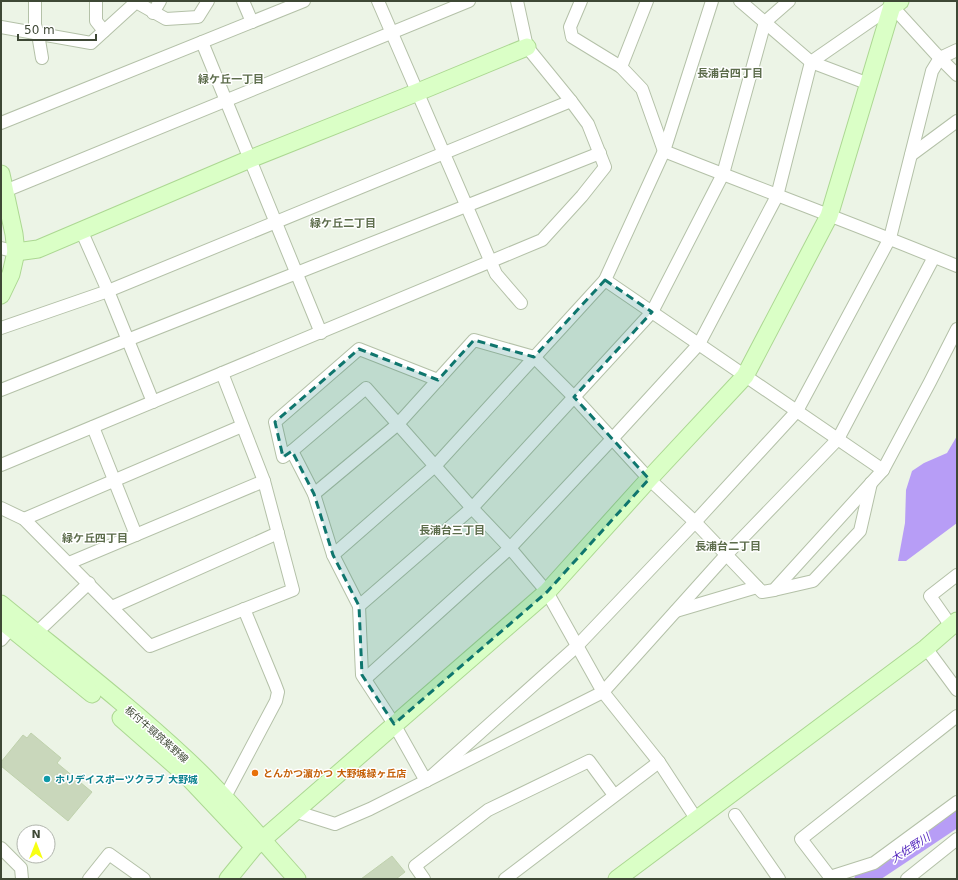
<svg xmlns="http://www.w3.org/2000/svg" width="958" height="880" viewBox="0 0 958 880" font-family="'DejaVu Sans','Noto Sans JP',sans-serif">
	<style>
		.water { fill: #b79df6 }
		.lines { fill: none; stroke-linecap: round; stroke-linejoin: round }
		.river { stroke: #b79df6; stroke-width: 19 }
		.building { fill: #c9d7bb; stroke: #c0d2ad }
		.street-casing { stroke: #b4c1a8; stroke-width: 14 }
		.secondary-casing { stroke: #acd892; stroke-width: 19 }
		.street { stroke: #fff; stroke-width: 12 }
		.secondary { stroke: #daffc6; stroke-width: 17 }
		.marked { fill: #0f766e; fill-opacity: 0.2; stroke: #0f766e; stroke-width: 3; stroke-dasharray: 8 5; stroke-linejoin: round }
		.food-dot { fill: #e8710a; stroke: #fff; stroke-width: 1.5 }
		.culture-dot { fill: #0f9aa8; stroke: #fff; stroke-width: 1.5 }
		.labels { text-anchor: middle; stroke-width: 3; stroke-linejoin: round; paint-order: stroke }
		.street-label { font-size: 10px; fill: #3e4835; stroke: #fff }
		.food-label { font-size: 10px; font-weight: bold; fill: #c56008; stroke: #fff; text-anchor: start }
		.culture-label { font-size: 10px; font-weight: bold; fill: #0d838f; stroke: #fff; text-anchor: start }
		.neighbourhood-label { font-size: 11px; font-weight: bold; fill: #5c6c4b; stroke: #fff }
		.water-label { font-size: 11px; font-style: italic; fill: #5325bd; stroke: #fff }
	</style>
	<rect width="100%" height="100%" fill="#ecf4e6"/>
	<!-- water -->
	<path class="water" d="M957,436V523L906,561H898L905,523L906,490L912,471L924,463L947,453Z"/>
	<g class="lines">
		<!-- river -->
		<path class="river" d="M864,879L957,817"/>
	</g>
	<!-- building -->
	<g class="building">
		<path d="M31,733L61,758L57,763L92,792L68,821L1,766V762L23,735L27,738Z"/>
		<path d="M392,856L405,872L396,879H361Z"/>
	</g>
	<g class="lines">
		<defs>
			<g id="street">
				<path d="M35,1V25L38,34L42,58"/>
				<path d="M96,1V21L104,31"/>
				<path d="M243,1L252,22"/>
				<path d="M378,1L496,274L521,303"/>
				<path d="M581,1L570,27L572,37L621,67L642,89L664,151C762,190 860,226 957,266"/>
				<path d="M740,1L811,62L869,84"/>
				<path d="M153,13L160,1"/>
				<path d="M1,27L91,43L136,2L166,19L198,17L208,1"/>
				<path d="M202,42L321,333"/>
				<path d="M621,67L647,1"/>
				<path d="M1,123L304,1"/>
				<path d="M911,155L957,121"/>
				<path d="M5,191L469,1"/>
				<path d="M81,230L108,291L153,402"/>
				<path d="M1,248L16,252"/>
				<path d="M605,280L883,470"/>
				<path d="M1,328L108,291L571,101"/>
				<path d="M438,380L359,349L275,422L283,457L292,451L366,388L472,508L510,548L547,592L603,692L659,762L697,820"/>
				<path d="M1,390L600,153"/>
				<path d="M93,427L136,535"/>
				<path d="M292,451L314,494L333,555L359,606L362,675L394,724L426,781L577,646L695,522L797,411L890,238L932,71L940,58L957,50"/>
				<path d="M1,465L542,240L582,196L605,167L588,124L571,101L527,47L517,1"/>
				<path d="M314,494L398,424L474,340L534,357L574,397L649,479L695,522L762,592L774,590L883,470L930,382L957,329"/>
				<path d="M1,508L24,519L150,646L293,590L264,481L222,373"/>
				<path d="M24,519L242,426"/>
				<path d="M333,555L436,465L605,280L664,151L712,1"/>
				<path d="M69,563L264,481"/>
				<path d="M774,590L813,581L860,531L871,483"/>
				<path d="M359,606L472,508L652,312L723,174L765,22L789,1"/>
				<path d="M112,607L278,533"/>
				<path d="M676,611L757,587"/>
				<path d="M951,626L930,596L957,575"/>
				<path d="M32,637L89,583"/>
				<path d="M1,640L11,628"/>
				<path d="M926,648L957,690"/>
				<path d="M365,679L510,548L612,439L699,344L777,196L811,62L892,6L935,53L957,75"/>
				<path d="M957,716L801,839L830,877L874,863L957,802"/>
				<path d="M225,797L276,701L278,692L275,684L244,609"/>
				<path d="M294,811L335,824L370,809L603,692L726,555L838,439L934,257"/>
				<path d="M735,815L779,879"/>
				<path d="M1,848L21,868L22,879"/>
				<path d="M89,879L109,854L144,879"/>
				<path d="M424,879L415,866L488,810L589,761L614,795"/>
				<path d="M505,879L659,762"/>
				<path d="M907,879L957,839"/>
			</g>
			<g id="secondary">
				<path d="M1,174L14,234L16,252L11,274L1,295"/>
				<path d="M16,252L38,249L250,159L418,92L527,47"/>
				<path d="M1,604C63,655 127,704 186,759C226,796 260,838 297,879"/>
				<path d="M1,620L92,694"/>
				<path d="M121,718L187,776L253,846"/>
				<path d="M228,879L254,847L547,592L649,479L745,376L829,216L892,6L900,1"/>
				<path d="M617,879L926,648L957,621"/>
			</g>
		</defs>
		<!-- street casing -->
		<use href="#street" class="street-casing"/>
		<!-- secondary casing -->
		<use href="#secondary" class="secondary-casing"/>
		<!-- street -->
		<use href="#street" class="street"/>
		<!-- secondary -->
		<use href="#secondary" class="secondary"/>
	</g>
	<!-- marked area -->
	<path class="marked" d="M605,280L652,312L574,397L649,479L547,592L394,724L362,675L359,606L333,555L314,494L292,451L283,457L275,422L359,349L438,380L474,340L534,357Z"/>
	<!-- markers -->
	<circle class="food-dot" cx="255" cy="773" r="4"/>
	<circle class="culture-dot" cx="47" cy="779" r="4"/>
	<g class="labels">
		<!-- street labels -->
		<g class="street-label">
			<text transform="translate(157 734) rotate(41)" y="4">板付牛頸筑紫野線</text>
		</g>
		<!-- food labels -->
		<g class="food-label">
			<text x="263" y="777">とんかつ濵かつ 大野城緑ヶ丘店</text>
		</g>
		<!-- culture labels -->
		<g class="culture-label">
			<text x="55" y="783">ホリデイスポーツクラブ 大野城</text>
		</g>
		<!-- neighbourhood labels -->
		<g class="neighbourhood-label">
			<text x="730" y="77">長浦台四丁目</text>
			<text x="231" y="83">緑ケ丘一丁目</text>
			<text x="343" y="227">緑ケ丘二丁目</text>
			<text x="452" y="534">長浦台三丁目</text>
			<text x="95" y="542">緑ケ丘四丁目</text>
			<text x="728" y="550">長浦台二丁目</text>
		</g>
		<!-- water labels -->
		<g class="water-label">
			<text transform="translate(910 848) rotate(-33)" y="4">大佐野川</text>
		</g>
	</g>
	<!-- border -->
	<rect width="958" height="880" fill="none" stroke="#3e4835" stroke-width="4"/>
	<!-- north arrow -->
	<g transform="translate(36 844)"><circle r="19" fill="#ffffff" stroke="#b2b6ae"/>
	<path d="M0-3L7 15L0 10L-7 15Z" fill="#f7ff13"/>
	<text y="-6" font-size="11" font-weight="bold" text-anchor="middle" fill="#3e4835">N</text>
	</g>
	<!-- scale -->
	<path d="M18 34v6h78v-6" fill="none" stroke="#3e4835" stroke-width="2"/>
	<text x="24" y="34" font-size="12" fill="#3e4835" stroke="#ffffff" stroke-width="3" paint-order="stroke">50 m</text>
</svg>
